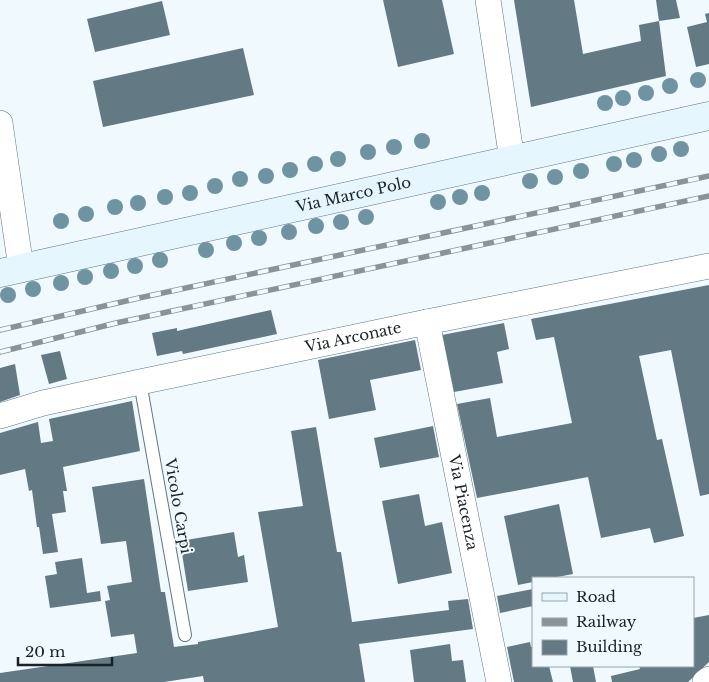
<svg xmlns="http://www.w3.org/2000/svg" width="709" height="682" viewBox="0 0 709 682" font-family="'Libre Baskerville',serif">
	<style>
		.building { fill: #637a85 }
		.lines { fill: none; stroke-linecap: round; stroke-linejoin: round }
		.lane-casing { stroke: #617782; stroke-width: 14 }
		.street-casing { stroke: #617782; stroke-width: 26 }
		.secondary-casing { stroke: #617782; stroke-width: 29 }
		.lane { stroke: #fff; stroke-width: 12 }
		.street { stroke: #fff; stroke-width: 25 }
		.secondary { stroke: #e6f6fe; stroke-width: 28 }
		.rail-casing { stroke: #899398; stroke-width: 5.5 }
		.rail { stroke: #eff9fe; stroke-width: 4; stroke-dasharray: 11; stroke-linecap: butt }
		.tree { fill: #7093a1 }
		.labels { text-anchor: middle; stroke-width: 4; stroke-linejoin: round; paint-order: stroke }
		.street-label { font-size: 15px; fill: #1a2328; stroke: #eff9fe }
	</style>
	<rect width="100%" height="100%" fill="#eff9fe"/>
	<!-- building -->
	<g class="building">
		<path d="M383,0H442L454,54L398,67Z"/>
		<path d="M514,0H574L583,54L641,41L639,25L659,21L666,76L531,107Z"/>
		<path d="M656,0H676L680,18L659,21Z"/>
		<path d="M162,1L170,35L95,52L87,19Z"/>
		<path d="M709,13V64L696,67L687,27L707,22L705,14Z"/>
		<path d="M243,48L254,95L103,127L93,81Z"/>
		<path d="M709,285V494L700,496L671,350L639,356L657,440L662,439L684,536L654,543L650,528L601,538L588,477L477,498L457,404L490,398L497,437L572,423L554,337L536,340L531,319Z"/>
		<path d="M271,310L277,334L183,354L182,351L157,356L152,333L177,328V331Z"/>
		<path d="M504,323L509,349L497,352L503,383L454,392L442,335Z"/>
		<path d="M415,340L421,370L370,380L376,410L329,419L318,360Z"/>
		<path d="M60,351L67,379L49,384L41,355Z"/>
		<path d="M15,364L20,395L0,402V368Z"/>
		<path d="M132,401L140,451L63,467L67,491H63L66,512L52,514L58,552L43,554L39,527H37L32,490L29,491L25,469L0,475V433L38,422L41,443L53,441L49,419Z"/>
		<path d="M433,426L439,457L380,468L374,438Z"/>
		<path d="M316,427L337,552H341L352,622L449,610L448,601L468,599L473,629L359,644L365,682H204L203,676L164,682H0V673L137,653L134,634L111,637L105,601L110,600L107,586L132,582L126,541L101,544L92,487L144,479L161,592H165L174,647L198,644V642L278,627L258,512L303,506L291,431Z"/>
		<path d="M419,494L425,526L442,522L452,573L398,584L382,501Z"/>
		<path d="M559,504L573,574L552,578H533V582L518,585L504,516Z"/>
		<path d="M234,532L238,557L244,555L248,582L188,591L180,541Z"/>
		<path d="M82,558L87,593L100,591L101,601L50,608L45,576L57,574L55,562Z"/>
		<path d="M533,589V606L500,613L497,596Z"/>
		<path d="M709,615V662L688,682H612L611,676L640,669L639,666H693V618Z"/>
		<path d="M530,642L531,647L533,646V666H549L553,682H514L507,647Z"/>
		<path d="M450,644L452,661L463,660L466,682H414L410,650Z"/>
		<path d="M570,666H593L596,682H573Z"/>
	</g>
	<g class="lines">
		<defs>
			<path id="lane" d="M140,382L185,635"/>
			<g id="street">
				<path d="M488,0L512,160"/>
				<path d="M0,123L21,268"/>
				<path id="s1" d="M427,322L499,682"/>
				<path id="s2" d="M0,416L43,403L140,382L427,322L709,266"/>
				<path d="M705,682L709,679"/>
			</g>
			<g id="secondary">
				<path id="s3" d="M0,273L709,116"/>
			</g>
		</defs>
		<!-- lane casing -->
		<use href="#lane" class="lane-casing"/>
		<!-- street casing -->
		<use href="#street" class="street-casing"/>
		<!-- secondary casing -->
		<use href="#secondary" class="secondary-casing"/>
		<!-- lane -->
		<use href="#lane" class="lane"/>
		<!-- street -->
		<use href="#street" class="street"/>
		<!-- secondary -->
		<use href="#secondary" class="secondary"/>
		<defs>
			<g id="rail">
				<path d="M0,330L139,298L709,176"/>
				<path d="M0,352L116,323L709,196"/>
			</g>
		</defs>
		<!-- rail casing -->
		<use href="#rail" class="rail-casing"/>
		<!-- rail -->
		<use href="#rail" class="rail"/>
	</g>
	<!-- trees -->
	<g class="tree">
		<circle cx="698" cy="80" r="8"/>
		<circle cx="670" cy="86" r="8"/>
		<circle cx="646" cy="93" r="8"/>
		<circle cx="623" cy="98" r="8"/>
		<circle cx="605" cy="103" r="8"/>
		<circle cx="422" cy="141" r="8"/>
		<circle cx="394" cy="147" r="8"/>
		<circle cx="681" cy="149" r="8"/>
		<circle cx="368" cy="152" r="8"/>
		<circle cx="659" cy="154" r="8"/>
		<circle cx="338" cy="159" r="8"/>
		<circle cx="634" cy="160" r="8"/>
		<circle cx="315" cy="164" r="8"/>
		<circle cx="614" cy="164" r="8"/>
		<circle cx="290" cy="170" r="8"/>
		<circle cx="581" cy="171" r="8"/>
		<circle cx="266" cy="176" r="8"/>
		<circle cx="555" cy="177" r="8"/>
		<circle cx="240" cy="179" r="8"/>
		<circle cx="530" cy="181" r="8"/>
		<circle cx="215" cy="186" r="8"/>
		<circle cx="190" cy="193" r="8"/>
		<circle cx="482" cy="193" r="8"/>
		<circle cx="165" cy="197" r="8"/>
		<circle cx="460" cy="197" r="8"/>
		<circle cx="438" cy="202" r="8"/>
		<circle cx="138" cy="203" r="8"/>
		<circle cx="115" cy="207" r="8"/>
		<circle cx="86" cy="214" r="8"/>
		<circle cx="366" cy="217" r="8"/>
		<circle cx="61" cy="221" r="8"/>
		<circle cx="341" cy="222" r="8"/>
		<circle cx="316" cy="226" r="8"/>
		<circle cx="289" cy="232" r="8"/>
		<circle cx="259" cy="238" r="8"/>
		<circle cx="234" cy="243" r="8"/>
		<circle cx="206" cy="250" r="8"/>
		<circle cx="160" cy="260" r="8"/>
		<circle cx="135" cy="266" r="8"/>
		<circle cx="111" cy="271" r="8"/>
		<circle cx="85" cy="277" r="8"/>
		<circle cx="61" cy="283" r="8"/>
		<circle cx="33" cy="289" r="8"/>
		<circle cx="8" cy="295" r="8"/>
	</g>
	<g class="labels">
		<!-- street labels -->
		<g class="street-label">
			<text dy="5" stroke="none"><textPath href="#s3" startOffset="362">Via Marco Polo</textPath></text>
			<text dy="5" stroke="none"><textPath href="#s2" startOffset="362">Via Arconate</textPath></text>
			<text dy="5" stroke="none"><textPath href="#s1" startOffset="184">Via Piacenza</textPath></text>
			<text transform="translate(178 506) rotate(80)" y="5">Vicolo Carpi</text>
		</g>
	</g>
	<!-- legend -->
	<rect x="532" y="577" width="162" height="90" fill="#eff9fe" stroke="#9aa3a8"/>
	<rect x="542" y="593" width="25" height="8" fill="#e6f6fe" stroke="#9aa3a8"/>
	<text x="576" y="602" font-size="15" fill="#1a2328">Road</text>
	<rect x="542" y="618" width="25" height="8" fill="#899398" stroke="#9aa3a8"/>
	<text x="576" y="627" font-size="15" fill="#1a2328">Railway</text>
	<rect x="542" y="640" width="25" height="15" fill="#637a85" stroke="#9aa3a8"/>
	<text x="576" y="652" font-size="15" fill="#1a2328">Building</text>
	<!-- scale -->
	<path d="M18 657v8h94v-8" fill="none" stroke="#1a2328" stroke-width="2.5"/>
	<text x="25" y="657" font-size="15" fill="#1a2328" stroke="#eff9fe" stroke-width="4" paint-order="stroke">20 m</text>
</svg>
